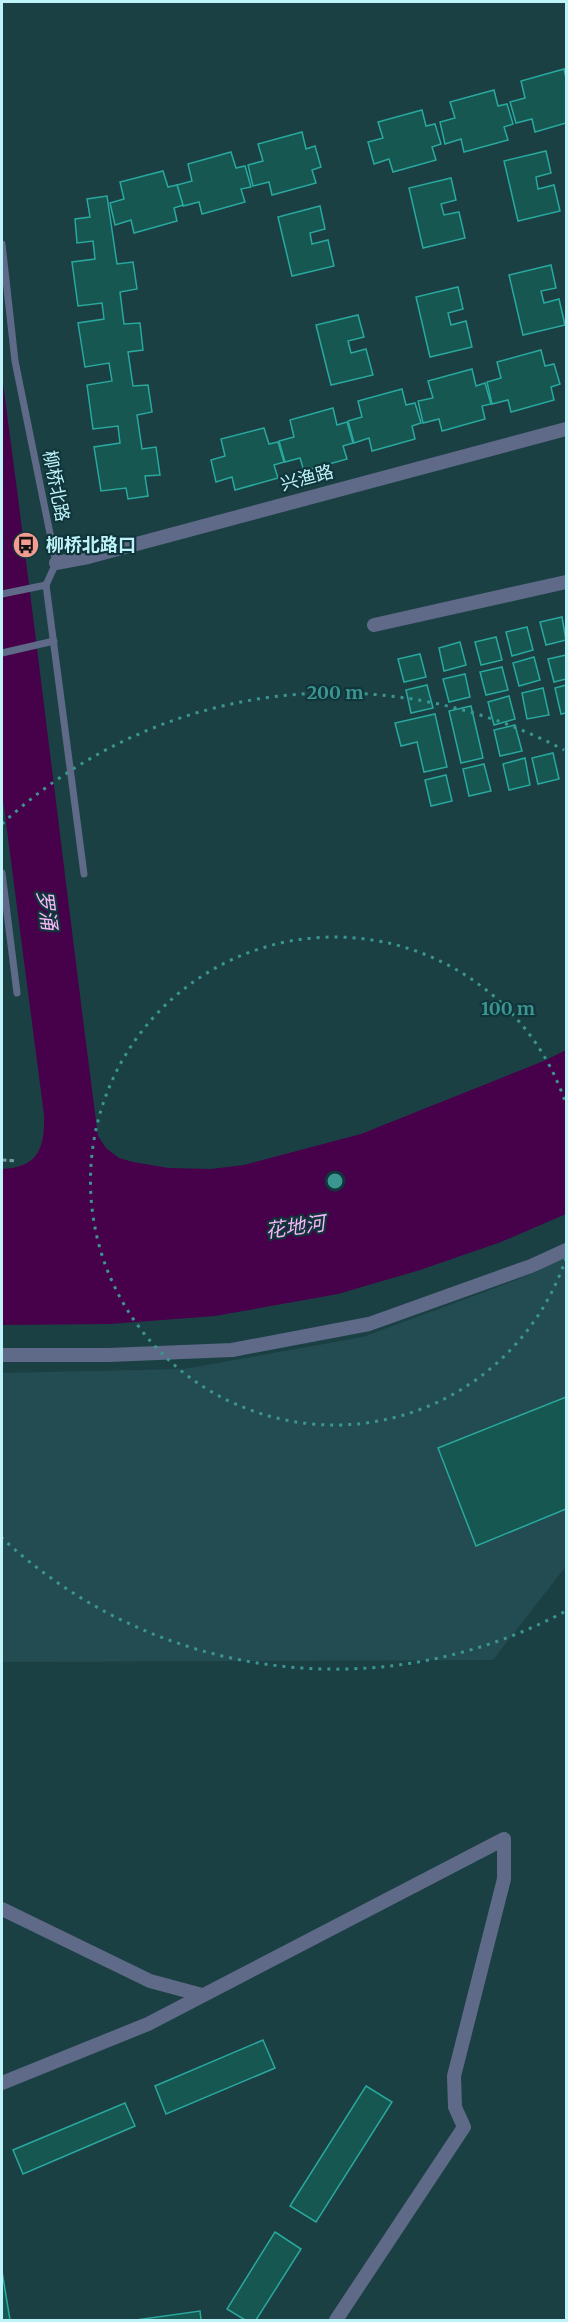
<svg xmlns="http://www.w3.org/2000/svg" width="568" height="2322" viewBox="0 0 568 2322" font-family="Merriweather,'Noto Sans SC',serif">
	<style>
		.built { fill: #234c52 }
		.water { fill: #47004a }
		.building { fill: #165751; stroke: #29a89e; stroke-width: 1.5 }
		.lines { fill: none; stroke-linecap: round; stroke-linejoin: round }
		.path { stroke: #729fa4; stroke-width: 3; stroke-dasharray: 4.5 3; stroke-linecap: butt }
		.service { stroke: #5e6a87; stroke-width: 7 }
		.minor { stroke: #5e6a87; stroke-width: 14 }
		.ring { fill: none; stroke: #3b9591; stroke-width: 3; stroke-dasharray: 3 6 }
		.labels { text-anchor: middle; stroke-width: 4.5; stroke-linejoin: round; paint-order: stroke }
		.street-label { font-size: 18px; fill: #bff3fa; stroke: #10353a }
		.poi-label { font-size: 18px; font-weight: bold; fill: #bff3fa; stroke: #10353a; text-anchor: start }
		.water-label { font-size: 20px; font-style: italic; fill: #f9b5f8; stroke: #10353a }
		.centre { fill: #3b9591; stroke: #10353a; stroke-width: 3 }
		.ring-label { font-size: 18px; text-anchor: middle; font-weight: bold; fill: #3b9591; stroke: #10353a; stroke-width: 4.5; stroke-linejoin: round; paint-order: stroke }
	</style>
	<rect width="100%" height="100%" fill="#1b4044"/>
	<!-- built -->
	<path class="built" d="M566,1258V1566L493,1660L2,1662V1373L184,1369L363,1337L514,1281Z"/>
	<!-- water -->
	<path class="water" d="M2,376C36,629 65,883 98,1136L106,1148L119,1158L133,1162L169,1168L211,1169L244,1165L361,1134L546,1060L566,1050V1214L501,1242L420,1270L338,1294L215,1316L110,1324L2,1325V1169C38,1168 45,1148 44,1115L2,792Z"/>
	<!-- building -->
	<g class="building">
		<path d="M564,69L566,78V123L535,132L532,119L516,123L510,102L525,98L521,81Z"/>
		<path d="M494,90L498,106L507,104L513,124L504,127L508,140L464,152L461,139L445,144L440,122L455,118L450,102Z"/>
		<path d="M422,110L426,126L435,124L441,144L432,147L436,160L393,172L389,159L374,164L368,142L383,138L378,122Z"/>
		<path d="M302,132L306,149L315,146L321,167L312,170L316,183L272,195L269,182L253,186L248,165L263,161L258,144Z"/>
		<path d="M546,151L551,173L536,177L538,189L554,185L560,211L518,221L504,161Z"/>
		<path d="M231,152L236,168L245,166L251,187L241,189L245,202L202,214L199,202L183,206L177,185L192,181L188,164Z"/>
		<path d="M163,171L168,187L177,185L183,205L174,208L177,221L134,233L131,220L115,225L110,203L124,199L120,182Z"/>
		<path d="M451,178L456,200L441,204L444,215L459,212L465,238L423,248L409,188Z"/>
		<path d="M107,196L117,264L133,262L137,289L120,292L124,324L140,323L143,350L128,352L133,386L148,385L152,412L137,415L142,449L156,447L160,475L145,476L148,496L128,499L126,488L101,491L94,447L120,443L118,426L93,429L87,385L112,381L109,363L85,367L78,323L104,319L102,303L78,306L72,262L95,259L93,241L77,243L75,219L90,217L87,199Z"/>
		<path d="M320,206L325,229L310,233L312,244L328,240L334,266L292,276L278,217Z"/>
		<path d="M551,265L556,288L541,291L544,303L559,299L565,325L523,335L509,275Z"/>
		<path d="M458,287L463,309L448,313L451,325L466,321L472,347L430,357L416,297Z"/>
		<path d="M358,315L364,337L348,341L351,353L366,349L373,375L331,385L316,325Z"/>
		<path d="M541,350L545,366L554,364L560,384L551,387L554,400L511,412L508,400L492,404L487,382L501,378L497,362Z"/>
		<path d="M472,369L476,386L485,383L491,404L482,406L485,419L442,431L439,419L423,423L418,401L433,398L428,381Z"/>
		<path d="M402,389L406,405L415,403L421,423L412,426L415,439L372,451L369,438L354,443L348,421L362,417L358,401Z"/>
		<path d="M333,408L337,425L347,422L353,443L343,446L347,459L304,471L300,458L285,462L279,441L294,437L290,420Z"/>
		<path d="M264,428L269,444L278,442L284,462L274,465L278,478L235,490L232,477L216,482L211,460L225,456L221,439Z"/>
		<path d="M562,617L566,640L546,645L540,622Z"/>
		<path d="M527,627L533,650L512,656L506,632Z"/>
		<path d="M496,637L502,660L481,665L475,642Z"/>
		<path d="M460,642L466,665L444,671L439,648Z"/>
		<path d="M420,654L426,677L404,682L398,659Z"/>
		<path d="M566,655V679L554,682L548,659Z"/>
		<path d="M534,657L540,680L519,686L513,663Z"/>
		<path d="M502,667L508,690L486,695L480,672Z"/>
		<path d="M465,674L470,697L449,702L443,679Z"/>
		<path d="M427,685L433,708L411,713L406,690Z"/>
		<path d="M566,685V713L561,714L555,688Z"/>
		<path d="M543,688L549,715L527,719L522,693Z"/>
		<path d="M509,696L515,719L494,725L488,702Z"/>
		<path d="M471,706L483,758L461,763L449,711Z"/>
		<path d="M435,714L447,767L424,772L417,742L401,746L395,723Z"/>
		<path d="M515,725L522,751L500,756L494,730Z"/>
		<path d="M553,753L559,779L538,784L532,758Z"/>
		<path d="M525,758L530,785L509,790L503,764Z"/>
		<path d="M484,764L491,791L469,796L463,769Z"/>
		<path d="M446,775L452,801L431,806L425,780Z"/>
		<path d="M566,1397V1509L476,1546L438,1448Z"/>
		<path d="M263,2040L275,2068L166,2114L155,2086Z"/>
		<path d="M366,2086L392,2102L316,2222L290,2206Z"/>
		<path d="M125,2103L135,2126L23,2174L13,2150Z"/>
		<path d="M275,2232L301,2249L256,2320H245L227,2309Z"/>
		<path d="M2,2271L10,2320H2Z"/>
		<path d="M200,2311L201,2320H136Z"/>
	</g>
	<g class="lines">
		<!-- path -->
		<path class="path" d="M2,1160L16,1161"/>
		<!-- service -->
		<g class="service">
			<path d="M2,244L15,361L56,563L46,585L84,874"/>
			<path d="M2,594L46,585"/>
			<path d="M2,653L54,641"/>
			<path d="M2,873L17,993"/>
		</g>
		<!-- minor -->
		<g class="minor">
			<path d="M56,563L88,557L566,429"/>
			<path d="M374,625L566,582"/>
			<path d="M2,1355H109L232,1350L369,1324L531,1266L566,1250"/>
			<path d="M2,1909L150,1981L202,1995"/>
			<path d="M2,2083L148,2024L504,1839V1879L454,2076L455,2107L464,2127L336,2320"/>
		</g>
	</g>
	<!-- distance rings -->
	<g class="ring">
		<path d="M566 1258A244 244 0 1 1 566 1104"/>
		<path d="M564 1612A488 488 0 0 1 2 1538M2 824A488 488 0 0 1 564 750"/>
	</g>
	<!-- icons -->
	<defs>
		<symbol id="bus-disc" viewBox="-11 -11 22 22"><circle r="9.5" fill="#f59c92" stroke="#10353a"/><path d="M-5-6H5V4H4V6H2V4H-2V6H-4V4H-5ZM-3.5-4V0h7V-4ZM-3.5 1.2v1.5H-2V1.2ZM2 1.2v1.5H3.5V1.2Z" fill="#111"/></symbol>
	</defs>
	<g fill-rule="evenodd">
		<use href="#bus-disc" x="11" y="530" width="30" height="30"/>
	</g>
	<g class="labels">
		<!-- street labels -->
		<g class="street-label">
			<text transform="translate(307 478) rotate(-15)" y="6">兴渔路</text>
			<text transform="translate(56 486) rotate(79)" y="6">柳桥北路</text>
		</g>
		<!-- poi labels -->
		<g class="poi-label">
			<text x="46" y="551">柳桥北路口</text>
		</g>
		<!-- water labels -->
		<g class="water-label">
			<text transform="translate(47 910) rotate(82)" y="7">罗涌</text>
			<text transform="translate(295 1227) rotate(-8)" y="7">花地河</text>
		</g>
	</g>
	<circle cx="335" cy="1181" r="9" class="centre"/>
	<g class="ring-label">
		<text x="335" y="699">200 m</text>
		<text x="508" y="1015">100 m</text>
	</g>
	<!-- border -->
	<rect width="568" height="2322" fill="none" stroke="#bff3fa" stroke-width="6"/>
</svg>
